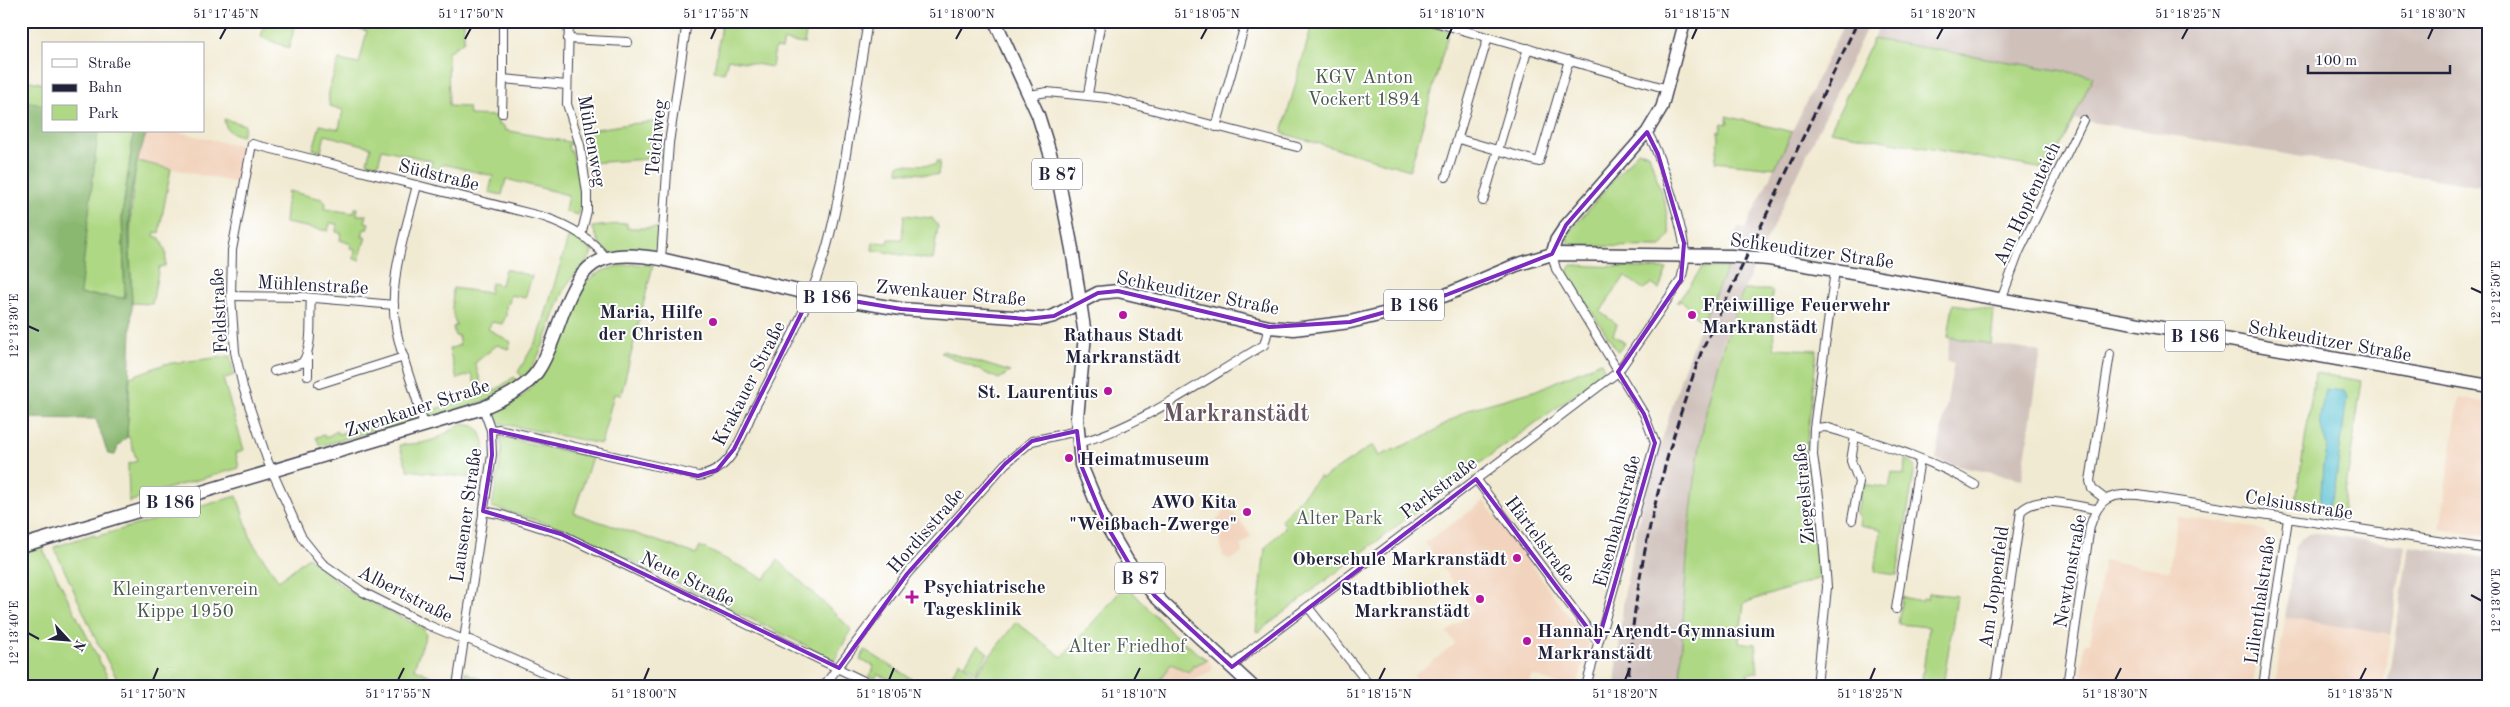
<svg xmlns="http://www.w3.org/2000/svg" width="2510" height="707" viewBox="0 0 2510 707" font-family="'Old Standard TT',serif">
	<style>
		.built { fill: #f2d4be }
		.industrial { fill: #cfc0ba }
		.green { fill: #aed883; stroke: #687d5f }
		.forest { fill: #8ab871; stroke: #566d56 }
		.water { fill: #56c0d2; stroke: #3c7186 }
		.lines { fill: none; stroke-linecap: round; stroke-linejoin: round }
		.minor-casing { stroke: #414052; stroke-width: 10 }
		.secondary-casing { stroke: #414052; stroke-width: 14 }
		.primary-casing { stroke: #414052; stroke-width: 15 }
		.minor { stroke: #fff; stroke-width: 8 }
		.secondary { stroke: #fff; stroke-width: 11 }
		.primary { stroke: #fff; stroke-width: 12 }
		.rail { stroke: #22223b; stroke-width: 3; stroke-dasharray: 8 4; stroke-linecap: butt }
		.marked { fill: none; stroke: #7b2cbf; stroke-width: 4; stroke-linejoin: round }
		.ticks { fill: none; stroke: #22223b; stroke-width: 2 }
		.poi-dot { fill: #b5179e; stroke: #fff; stroke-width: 2 }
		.labels { text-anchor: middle; stroke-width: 4; stroke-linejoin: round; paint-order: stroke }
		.shield { fill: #fff; stroke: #646476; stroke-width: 1 }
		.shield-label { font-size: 18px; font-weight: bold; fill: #22223b }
		.park-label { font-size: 19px; fill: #4c5951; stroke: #fff }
		.street-label { font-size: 19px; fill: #22223b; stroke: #fff }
		.poi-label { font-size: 19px; font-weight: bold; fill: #22223b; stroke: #fff; text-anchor: end }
		.district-label { font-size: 24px; font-weight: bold; fill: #685560; stroke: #fff }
		.neatline { fill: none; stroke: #22223b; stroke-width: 2 }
		.ticks-label { font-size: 12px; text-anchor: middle; fill: #22223b }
	</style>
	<rect width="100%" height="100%" fill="#fff"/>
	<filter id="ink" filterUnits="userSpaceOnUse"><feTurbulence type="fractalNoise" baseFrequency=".02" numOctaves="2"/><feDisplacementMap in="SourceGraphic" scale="10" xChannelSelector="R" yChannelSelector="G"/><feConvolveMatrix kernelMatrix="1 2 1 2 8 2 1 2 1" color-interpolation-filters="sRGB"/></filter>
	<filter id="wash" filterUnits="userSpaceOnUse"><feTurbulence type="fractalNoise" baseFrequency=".0096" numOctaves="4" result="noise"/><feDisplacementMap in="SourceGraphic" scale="20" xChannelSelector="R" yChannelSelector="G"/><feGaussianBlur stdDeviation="1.12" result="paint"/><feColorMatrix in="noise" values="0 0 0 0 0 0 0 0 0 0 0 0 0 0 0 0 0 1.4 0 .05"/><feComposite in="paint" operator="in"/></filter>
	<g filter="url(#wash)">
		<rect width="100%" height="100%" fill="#f1ead2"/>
		<!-- built -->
		<g class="built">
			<path d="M147,131H174L244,147L237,183L137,161Z"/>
			<path d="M2459,398L2489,403V537L2439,529Z"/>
			<path d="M1484,501L1589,643L1577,686H1563L1532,675L1528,686H1424L1413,676L1455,644L1447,632L1473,610L1425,543Z"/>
			<path d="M1228,507L1249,532L1251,537L1241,545L1242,553L1230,560L1223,556L1216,520Z"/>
			<path d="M2177,517L2254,527L2264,531L2268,537L2267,555L2271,558L2253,686H2079L2085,643H2090L2104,560L2169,571Z"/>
			<path d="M2285,617L2390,635L2383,686H2275Z"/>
			<path d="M1207,660L1212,665V671L1190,680L1189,686H1157L1171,664L1193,666Z"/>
		</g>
		<!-- industrial -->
		<g class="industrial">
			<path d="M1845,21H1870L1753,269L1728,326L1720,351L1689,528L1680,686H1615L1624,596L1641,508L1683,371L1702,320L1737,246L1731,243L1739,226L1745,229Z"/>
			<path d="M1882,21H2489V188L2073,119L2092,76L1873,39Z"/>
			<path d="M1950,337L2041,352L2022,479L1962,467L1936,460L1954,363L1947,361Z"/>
			<path d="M2317,533L2405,546L2390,635L2285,617L2295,548L2301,539L2309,534Z"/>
			<path d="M2409,546L2489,558V634L2480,686H2387Z"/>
		</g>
		<!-- green -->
		<g class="green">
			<path d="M265,21H296L289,48L261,37Z"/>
			<path d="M328,21H464V41L448,52L449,106L468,107L469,115L498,116V125L504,126L505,130L569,142L574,139L572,144L568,145L569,151H572L582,200L578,215L565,211L568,195L506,179L502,195L489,192L493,176L443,164L438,179L429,177L432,161L382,149L378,165L367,162L371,147L325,135L321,151L313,149L320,125L339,129L343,110L330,106C325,92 335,73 339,60L359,64L367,31Z"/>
			<path d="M722,21H808L804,44L784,41L782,49L775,48L772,67L728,59L724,73L714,71Z"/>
			<path d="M1313,21H1413L1449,31L1410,170L1282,133Z"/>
			<path d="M1873,39L2093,76L2050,170L1830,131Z"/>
			<path d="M21,79L44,84V105L21,100Z"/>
			<path d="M1726,116L1792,132L1775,168L1715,162L1719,139L1718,131L1720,132L1722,123L1728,124Z"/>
			<path d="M224,119L245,125L242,136C230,133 226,131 224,119Z"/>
			<path d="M664,121L661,158L590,163L582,131L629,124Z"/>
			<path d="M98,131H134L122,216L125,298L79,294Z"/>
			<path d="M1638,151L1649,154L1665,204L1670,235L1661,247L1569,246L1567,235Z"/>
			<path d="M137,161L171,169L159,233L155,232L154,236L160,238L166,253L165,266L159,267L152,304L132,303C130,253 128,211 137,161Z"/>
			<path d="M936,161H940L938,175L898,172L899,164L936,165Z"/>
			<path d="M288,191L322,199L326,203L325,209L354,213L355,208H358L357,215H367L365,222L369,223L367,229H364L362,237H366L359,260L354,259L355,249L350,248L351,244L340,240L341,233L336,232L337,224L330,223L328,231L285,223Z"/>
			<path d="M904,215L932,218L938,226L933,260L872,250L873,242L888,243L889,239H902Z"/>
			<path d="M627,223V228H658L661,259H607L592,227Z"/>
			<path d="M569,235L586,244L592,252C587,266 574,273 567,285C550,318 548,347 524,379L518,372L539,336Z"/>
			<path d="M632,264L653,265L621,395L614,394L601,444L498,423L494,413C506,406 523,399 531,387C551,356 565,294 595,275C606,268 619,266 632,264Z"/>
			<path d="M1572,265L1667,269L1659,289L1651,284L1643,289L1625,276L1600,312L1617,324L1613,335L1625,343L1618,352L1566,273Z"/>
			<path d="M1728,267L1702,320L1694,316L1697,308L1693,309L1681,301L1677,303L1702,268Z"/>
			<path d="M505,269L532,276L525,298L511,295L509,303L506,305V316L502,324L492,322L488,329L511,342L508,349L497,345L475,363L481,383L475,385L472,374L457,379L449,349L460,345L458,335L455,336L453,327L456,326L452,309L453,288L489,293L491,283L501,285Z"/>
			<path d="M1744,290H1772L1774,348L1817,350L1805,460L1820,578L1744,603L1739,642L1755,644L1758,673H1747L1753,686H1680C1686,556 1691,409 1744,290Z"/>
			<path d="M1953,304L1994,310L1991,344L1948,337Z"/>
			<path d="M943,351L1001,369L1010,372L999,379L941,353Z"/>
			<path d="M230,356L234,375L223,379L244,450L236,453L239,468L166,489L129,502L128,464L137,461L129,437H127L130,377L165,364Z"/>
			<path d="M1601,362L1606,372L1469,471L1258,632L1256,631L1265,548L1286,526L1281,520L1320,476L1322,479L1373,445L1379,456L1426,436L1469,409L1534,391Z"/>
			<path d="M2315,373L2362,381L2342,514L2295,507Z"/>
			<path d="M514,377L519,382L498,397L430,419L426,412L497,389Z"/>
			<path d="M407,415L408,417L416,415L417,425L385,433L379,424Z"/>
			<path d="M374,421L375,423L370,425L371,432L320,446L316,437L324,435L325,438L337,431L338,434L346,432V429L358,425L359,428L363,427V424Z"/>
			<path d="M462,424L474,426C490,437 484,463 479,479L408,470L399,445L422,443L436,439Z"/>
			<path d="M500,437L592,457L574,513L696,554L700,546L765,579L778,560L851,629L835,660L568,530L492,507L502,450Z"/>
			<path d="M1905,460L1912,462L1915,467L1897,575L1875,572L1881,529L1859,525L1860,518L1857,514L1862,484L1889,488L1892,472L1904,475Z"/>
			<path d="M237,496L252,542L279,581L308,557L353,594L423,628L426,635L414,668L451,686H121L98,644L54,547L94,534L95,537L105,534Z"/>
			<path d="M39,541L112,686H21V546Z"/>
			<path d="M1126,585L1171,632L1207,660L1193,666L1189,672L1171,664L1157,686H945L960,661L975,675L1016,622L1062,657Z"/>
			<path d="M1928,593L1957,596L1943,686H1921L1929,627L1898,624L1902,597L1922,601L1923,598L1927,599Z"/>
			<path d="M978,645L988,653L976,672L965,664Z"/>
			<path d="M865,650L923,686H902L878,674L875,679L869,676L874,666L860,660Z"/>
			<path d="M465,672L495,686H463Z"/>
		</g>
		<!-- forest -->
		<path class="forest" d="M21,100L44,105V131H98L80,294L125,298L122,216L134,131H147L137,162L130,199L129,235L132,303L127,437L118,446L115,455L108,454L96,419L21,418Z"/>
		<!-- water -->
		<path class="water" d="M2325,389L2344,391L2347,397L2335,487L2328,507L2320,505L2323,464L2327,445L2322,432L2320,418Z"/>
	</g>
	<g filter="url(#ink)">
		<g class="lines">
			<defs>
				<g id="minor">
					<path d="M503,21V79L567,85"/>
					<path d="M569,21L567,104L580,145L587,193V211L581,235"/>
					<path d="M1431,21L1668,89"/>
					<path d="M568,39L628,42"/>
					<path d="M1088,94L1101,21"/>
					<path d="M1030,95L1047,92L1108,98L1297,147"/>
					<path d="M502,113L503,79"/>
					<path d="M1216,127L1246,21"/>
					<path d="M1459,139L1539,162L1569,60"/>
					<path d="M1446,177L1488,37"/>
					<path d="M417,185C406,231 387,281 396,328C402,362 417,393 424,427"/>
					<path d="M1483,201L1528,48"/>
					<path d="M1552,254L1556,269L1644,414L1655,443L1586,686"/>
					<path d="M661,259L669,143L687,21"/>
					<path d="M231,296L304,297L394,305"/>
					<path d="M2001,300L2019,252L2083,120"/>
					<path d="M274,371L302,363C314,347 309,318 311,298"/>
					<path d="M308,376V355"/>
					<path d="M319,384L404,357"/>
					<path d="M1814,428L1826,427C1876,443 1930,458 1975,485"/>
					<path d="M491,430L499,429L698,476C732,473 742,434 755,407C781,358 808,309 824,256C834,225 839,192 845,160C853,114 860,67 868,21"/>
					<path d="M1077,443C1137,429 1210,376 1264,345L1269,327"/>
					<path d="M1476,479L1598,642"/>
					<path d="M2105,499L2092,489L2090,481L2110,354"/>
					<path d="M483,511L499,514L561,534L874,686"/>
					<path d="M1852,520L1859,482L1851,461L1855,436"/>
					<path d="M1308,607L1370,686"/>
					<path d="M1896,609L1920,459"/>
					<path d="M1232,667L1252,649L1618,372L1681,280C1683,272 1685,264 1685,257C1685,232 1660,152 1647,132"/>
					<path d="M457,686L492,455L491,430L483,408"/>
					<path d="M574,686L470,640H464L428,625L363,592L322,563L302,538L268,462L243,387L235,352L231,296L232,250L252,144L544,217C568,225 592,239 607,259"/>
					<path d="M824,686L907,574L1005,464L1032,441L1077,431"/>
					<path d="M1817,686L1827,587L1821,511L1813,455L1814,428L1835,270"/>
					<path d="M1995,686L2021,511C2040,493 2072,506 2095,509"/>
					<path d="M2067,686L2090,526C2099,498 2109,493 2138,495L2489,549"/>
					<path d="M2263,686L2288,519"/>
				</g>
				<path id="secondary" d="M1552,254L1556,240L1566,225L1647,132L1662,107L1685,21"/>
				<g id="primary">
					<path d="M995,21L1038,115L1059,182L1072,249L1085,335L1077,418L1081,465L1104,521L1128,562L1155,596L1252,686"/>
					<path d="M21,546L483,408C503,398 524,390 537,372C545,361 550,347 555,334C577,272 587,245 661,259L811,294L901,309L1042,319L1054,316L1098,293L1118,291L1269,327L1294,329L1350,322L1395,311L1446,295L1516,265L1552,254L1731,256L1769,259L1835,270L2489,386"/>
				</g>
			</defs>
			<!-- minor casing -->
			<use href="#minor" class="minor-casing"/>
			<!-- secondary casing -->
			<use href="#secondary" class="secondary-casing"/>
			<!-- primary casing -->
			<use href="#primary" class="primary-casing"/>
			<!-- minor -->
			<use href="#minor" class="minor"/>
			<!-- secondary -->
			<use href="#secondary" class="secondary"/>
			<!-- primary -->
			<use href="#primary" class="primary"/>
			<!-- rail -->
			<path class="rail" d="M1628,686C1634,569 1662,463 1701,353L1858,21"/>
		</g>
	</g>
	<!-- marked area -->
	<path class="marked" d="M1647,132L1658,154L1684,243L1681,280L1618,372L1644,414L1655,443L1598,642L1476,479L1232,667L1155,596L1128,562L1104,521L1081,465L1077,431L1032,441L1005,464L907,574L839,668L561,534L483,511L492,455L491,430L698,476L717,470L734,449L811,294L901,309L1026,319L1054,316L1098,293L1118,291L1269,327L1350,322L1446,295L1552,254L1566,225Z"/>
	<!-- ticks -->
	<path class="ticks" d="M220,39L226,28M465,39L471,28M711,39L716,28M956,39L962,28M1201,39L1207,28M1447,39L1452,28M1692,39L1697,28M1937,39L1943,28M2182,39L2188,28M2428,39L2433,28M2471,288L2482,293M28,326L39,331M2471,595L2482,601M28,633L39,639M153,680L158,668M398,680L404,668M644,680L649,668M889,680L894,668M1134,680L1140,668M1379,680L1385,668M1625,680L1630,668M1870,680L1875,668M2115,680L2121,668M2360,680L2366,668"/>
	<!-- markers -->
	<g class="poi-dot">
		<circle cx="1123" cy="315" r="5"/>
		<circle cx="1692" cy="315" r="5"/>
		<circle cx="713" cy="322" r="5"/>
		<circle cx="1108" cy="391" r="5"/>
		<circle cx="1069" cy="458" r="5"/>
		<circle cx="1247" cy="512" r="5"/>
		<circle cx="1517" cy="558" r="5"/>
		<path d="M909.5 589.5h5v5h5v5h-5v5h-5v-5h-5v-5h5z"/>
		<circle cx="1480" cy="599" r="5"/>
		<circle cx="1527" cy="641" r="5"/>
	</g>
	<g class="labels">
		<!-- shield labels -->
		<g class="shield">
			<rect x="1032" y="158.5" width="50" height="31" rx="4"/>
			<rect x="797" y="281.5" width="60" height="31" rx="4"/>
			<rect x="1384" y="289.5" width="60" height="31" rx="4"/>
			<rect x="2165" y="320.5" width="60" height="31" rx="4"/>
			<rect x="140" y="486.5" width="60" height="31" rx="4"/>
			<rect x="1115" y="562.5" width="50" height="31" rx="4"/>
		</g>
		<g class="shield-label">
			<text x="1057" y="180">B 87</text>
			<text x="827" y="303">B 186</text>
			<text x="1414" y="311">B 186</text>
			<text x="2195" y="342">B 186</text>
			<text x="170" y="508">B 186</text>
			<text x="1140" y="584">B 87</text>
		</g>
		<!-- park labels -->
		<g class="park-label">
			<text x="1364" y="83">KGV Anton<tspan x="1364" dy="22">Vockert 1894</tspan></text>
			<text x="1339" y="524">Alter Park</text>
			<text x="185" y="595">Kleingartenverein<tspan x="185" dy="22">Kippe 1950</tspan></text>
			<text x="1127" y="652">Alter Friedhof</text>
		</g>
		<!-- street labels -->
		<g class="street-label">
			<text transform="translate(655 138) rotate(-84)" y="7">Teichweg</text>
			<text transform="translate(593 141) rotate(80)" y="7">Mühlenweg</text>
			<text transform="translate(439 174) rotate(14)" y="7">Südstraße</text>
			<text transform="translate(2026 203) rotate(-65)" y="7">Am Hopfenteich</text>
			<text transform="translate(1812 250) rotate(8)" y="7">Schkeuditzer Straße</text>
			<text transform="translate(313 284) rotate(3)" y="7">Mühlenstraße</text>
			<text transform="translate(951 292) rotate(5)" y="7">Zwenkauer Straße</text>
			<text transform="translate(1198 292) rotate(11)" y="7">Schkeuditzer Straße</text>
			<text transform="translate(218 311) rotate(-93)" y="7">Feldstraße</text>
			<text transform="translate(2330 340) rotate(10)" y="7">Schkeuditzer Straße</text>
			<text transform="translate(748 383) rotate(-63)" y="7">Krakauer Straße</text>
			<text transform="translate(417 407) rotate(-18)" y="7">Zwenkauer Straße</text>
			<text transform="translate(1438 487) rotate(-37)" y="7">Parkstraße</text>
			<text transform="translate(1803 494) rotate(-95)" y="7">Ziegelstraße</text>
			<text transform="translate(2299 504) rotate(9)" y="7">Celsiusstraße</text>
			<text transform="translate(465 515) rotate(-82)" y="7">Lausener Straße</text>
			<text transform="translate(1616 521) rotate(-75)" y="7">Eisenbahnstraße</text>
			<text transform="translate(925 530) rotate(-49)" y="7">Hordisstraße</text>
			<text transform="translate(1541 539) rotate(53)" y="7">Härtelstraße</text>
			<text transform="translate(2069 571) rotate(-80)" y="7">Newtonstraße</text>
			<text transform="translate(688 578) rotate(26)" y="7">Neue Straße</text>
			<text transform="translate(1993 587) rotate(-82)" y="7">Am Joppenfeld</text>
			<text transform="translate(406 593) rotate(27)" y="7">Albertstraße</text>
			<text transform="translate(2259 600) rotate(-82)" y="7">Lilienthalstraße</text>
		</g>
		<!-- poi labels -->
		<g class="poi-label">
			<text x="1702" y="311" text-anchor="start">Freiwillige Feuerwehr<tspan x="1702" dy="22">Markranstädt</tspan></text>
			<text x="703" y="318">Maria, Hilfe<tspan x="703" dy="22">der Christen</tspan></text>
			<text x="1123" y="341" text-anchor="middle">Rathaus Stadt<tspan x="1123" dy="22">Markranstädt</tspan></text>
			<text x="1098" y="398">St. Laurentius</text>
			<text x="1079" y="465" text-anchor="start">Heimatmuseum</text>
			<text x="1237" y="508">AWO Kita<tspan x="1237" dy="22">"Weißbach-Zwerge"</tspan></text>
			<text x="1507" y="565">Oberschule Markranstädt</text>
			<text x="923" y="593" text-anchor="start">Psychiatrische<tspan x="923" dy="22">Tagesklinik</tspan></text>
			<text x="1470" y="595">Stadtbibliothek<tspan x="1470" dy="22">Markranstädt</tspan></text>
			<text x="1537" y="637" text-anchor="start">Hannah-Arendt-Gymnasium<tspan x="1537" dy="22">Markranstädt</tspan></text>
		</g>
		<!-- district labels -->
		<g class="district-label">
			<text x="1236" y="421">Markranstädt</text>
		</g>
	</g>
	<!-- margin -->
	<rect width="2510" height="707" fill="none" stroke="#fff" stroke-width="55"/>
	<!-- legend -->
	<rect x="42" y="42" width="162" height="90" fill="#ffffff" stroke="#a7a7b1"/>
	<rect x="52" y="59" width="25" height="8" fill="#ffffff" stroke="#a7a7b1"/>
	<text x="88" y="68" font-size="15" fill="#22223b">Straße</text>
	<rect x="52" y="84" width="25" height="8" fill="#22223b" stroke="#a7a7b1"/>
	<text x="88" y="92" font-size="15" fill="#22223b">Bahn</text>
	<rect x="52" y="105" width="25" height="15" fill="#aed883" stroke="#a7a7b1"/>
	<text x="88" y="118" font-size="15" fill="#22223b">Park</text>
	<!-- north arrow -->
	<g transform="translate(68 640) rotate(116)" stroke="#ffffff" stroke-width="4" paint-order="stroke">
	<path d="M0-4L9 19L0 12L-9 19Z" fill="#22223b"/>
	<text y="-8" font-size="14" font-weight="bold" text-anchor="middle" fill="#22223b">N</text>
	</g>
	<!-- scale -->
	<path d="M2308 65v8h142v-8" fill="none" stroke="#22223b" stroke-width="2.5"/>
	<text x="2315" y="65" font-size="15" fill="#22223b" stroke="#ffffff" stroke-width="4" paint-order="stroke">100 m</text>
	<rect x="28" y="28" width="2454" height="652" class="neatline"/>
	<g class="ticks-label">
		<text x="226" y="18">51°17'45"N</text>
		<text x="471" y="18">51°17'50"N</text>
		<text x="716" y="18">51°17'55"N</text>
		<text x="962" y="18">51°18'00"N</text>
		<text x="1207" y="18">51°18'05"N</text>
		<text x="1452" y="18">51°18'10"N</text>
		<text x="1697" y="18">51°18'15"N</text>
		<text x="1943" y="18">51°18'20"N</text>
		<text x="2188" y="18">51°18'25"N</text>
		<text x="2433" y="18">51°18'30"N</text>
		<text transform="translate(2496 293) rotate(-90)" y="4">12°12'50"E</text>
		<text transform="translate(14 326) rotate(-90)" y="4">12°13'30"E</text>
		<text transform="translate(2496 601) rotate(-90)" y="4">12°13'00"E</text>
		<text transform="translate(14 633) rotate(-90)" y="4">12°13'40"E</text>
		<text x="153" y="698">51°17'50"N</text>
		<text x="398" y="698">51°17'55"N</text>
		<text x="644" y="698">51°18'00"N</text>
		<text x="889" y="698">51°18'05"N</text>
		<text x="1134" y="698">51°18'10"N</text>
		<text x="1379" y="698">51°18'15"N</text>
		<text x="1625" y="698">51°18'20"N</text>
		<text x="1870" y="698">51°18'25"N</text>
		<text x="2115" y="698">51°18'30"N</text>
		<text x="2360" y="698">51°18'35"N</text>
	</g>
</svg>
